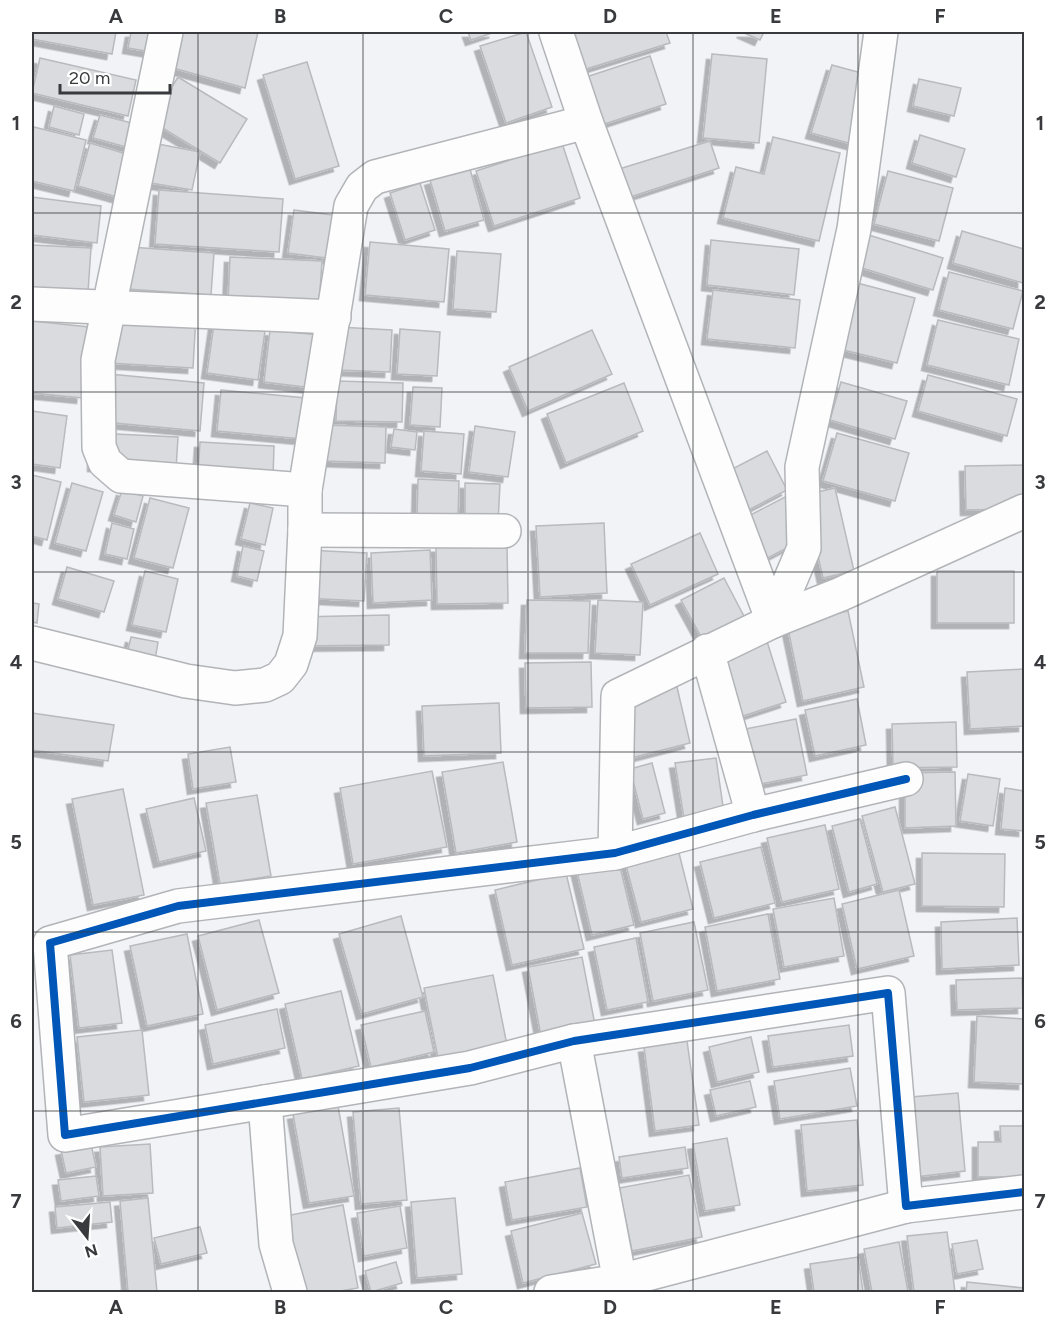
<svg xmlns="http://www.w3.org/2000/svg" width="1056" height="1324" viewBox="0 0 1056 1324" font-family="Figtree,sans-serif">
	<style>
		.building { fill: #dadbde; stroke: #b8babd; stroke-width: 1.5; filter: url(#shadow) }
		.lines { fill: none; stroke-linecap: round; stroke-linejoin: round }
		.minor-casing { stroke: #b2b4b7; stroke-width: 36 }
		.minor { stroke: #fdfdfe; stroke-width: 33 }
		.cycleway-casing { stroke: #fff; stroke-width: 11 }
		.cycleway { stroke: #0057b8; stroke-width: 8 }
		.grid { fill: none; stroke: #393a3d; stroke-width: 1.5; stroke-opacity: 0.55 }
		.neatline { fill: none; stroke: #393a3d; stroke-width: 2 }
		.grid-label { font-size: 20px; text-anchor: middle; font-weight: bold; fill: #393a3d }
	</style>
	<defs>
		<filter id="shadow"><feDropShadow dx="-5.5" dy="5.5" stdDeviation="0" flood-color="#0004"/></filter>
	</defs>
	<rect width="100%" height="100%" fill="#f1f3f7"/>
	<!-- building -->
	<g class="building">
		<path d="M32,32H116L112,54L32,39Z"/>
		<path d="M131,32H161L157,53L128,48Z"/>
		<path d="M178,32H258L245,88L173,68Z"/>
		<path d="M468,32H495L471,40Z"/>
		<path d="M526,32L552,107L506,123L480,46Z"/>
		<path d="M571,32H666L670,43L583,70Z"/>
		<path d="M742,32H764L760,40Z"/>
		<path d="M712,54L767,59L759,143L703,138Z"/>
		<path d="M650,56L666,104L583,131L568,83Z"/>
		<path d="M40,58L136,80L128,116L32,93Z"/>
		<path d="M307,62L339,166L295,179L263,75Z"/>
		<path d="M832,65L876,77L856,145L811,133Z"/>
		<path d="M178,77L247,119L220,163L151,121Z"/>
		<path d="M919,79L961,88L954,116L913,106Z"/>
		<path d="M54,106L84,114L79,135L49,127Z"/>
		<path d="M100,115L136,124L130,148L93,138Z"/>
		<path d="M34,127L86,140L74,191L32,181V136Z"/>
		<path d="M920,135L965,149L956,177L912,163Z"/>
		<path d="M773,137L840,153L819,241L723,218L736,167L764,174Z"/>
		<path d="M710,141L719,168L615,202L606,173Z"/>
		<path d="M90,143L133,156L121,198L78,186Z"/>
		<path d="M562,143L580,198L494,226L476,171Z"/>
		<path d="M158,144L200,152L192,190L151,183Z"/>
		<path d="M470,169L484,220L445,231L430,180Z"/>
		<path d="M888,171L953,188L939,241L874,224Z"/>
		<path d="M420,183L435,230L405,240L390,193Z"/>
		<path d="M159,190L283,199L279,252L155,244Z"/>
		<path d="M32,197L101,206L97,243L32,235Z"/>
		<path d="M294,210L340,216L334,259L288,253Z"/>
		<path d="M962,231L1024,249L1023,283L953,263Z"/>
		<path d="M859,232L943,258L933,290L849,264Z"/>
		<path d="M711,240L799,249L794,295L707,285Z"/>
		<path d="M370,242L449,249L444,302L365,295Z"/>
		<path d="M32,245L91,248L88,292L32,289Z"/>
		<path d="M130,247L214,253L211,295L127,289Z"/>
		<path d="M457,251L501,254L496,312L453,309Z"/>
		<path d="M230,257L322,261L319,306L228,302Z"/>
		<path d="M949,272L1023,291L1013,329L939,310Z"/>
		<path d="M857,283L915,298L897,363L839,349Z"/>
		<path d="M713,290L800,300L795,348L707,339Z"/>
		<path d="M112,311L196,315L193,368L109,363Z"/>
		<path d="M938,320L1019,339L1009,385L927,365Z"/>
		<path d="M32,321L89,327L82,398L32,393Z"/>
		<path d="M214,324L265,331L258,380L207,373Z"/>
		<path d="M338,327L392,330L390,372L336,370Z"/>
		<path d="M400,329L440,332L437,376L397,374Z"/>
		<path d="M270,330L319,335L313,388L264,382Z"/>
		<path d="M592,330L612,374L528,411L509,367Z"/>
		<path d="M109,374L204,383L200,431L104,422Z"/>
		<path d="M928,375L1017,399L1007,436L918,411Z"/>
		<path d="M337,381L403,383L402,422L336,421Z"/>
		<path d="M841,382L907,401L895,439L830,420Z"/>
		<path d="M624,383L643,431L566,463L547,414Z"/>
		<path d="M413,387L442,388L440,427L410,425Z"/>
		<path d="M221,390L306,398L302,439L217,431Z"/>
		<path d="M32,411L67,416L60,468L32,464Z"/>
		<path d="M324,425L386,427L385,463L323,461Z"/>
		<path d="M475,426L515,432L508,477L469,472Z"/>
		<path d="M394,429L417,432L415,450L391,447Z"/>
		<path d="M424,431L464,434L461,474L421,471Z"/>
		<path d="M94,433L178,437L176,470L93,466Z"/>
		<path d="M837,433L909,453L895,501L823,481Z"/>
		<path d="M200,442L274,446L273,478L198,474Z"/>
		<path d="M767,451L787,490L731,519L711,480Z"/>
		<path d="M1024,465V509L966,510L965,466Z"/>
		<path d="M32,475L61,482L47,540L32,536Z"/>
		<path d="M418,479L459,481L458,519L417,517Z"/>
		<path d="M72,483L103,492L86,551L55,543Z"/>
		<path d="M465,483L500,484L498,523L465,522Z"/>
		<path d="M835,488L854,571L823,578L804,495Z"/>
		<path d="M122,490L143,496L136,522L114,515Z"/>
		<path d="M789,495L810,536L756,564L735,523Z"/>
		<path d="M150,498L189,508L173,568L134,558Z"/>
		<path d="M250,503L273,508L265,545L241,539Z"/>
		<path d="M112,523L134,529L127,559L105,554Z"/>
		<path d="M604,523L607,593L540,597L536,526Z"/>
		<path d="M700,533L718,574L650,605L631,564Z"/>
		<path d="M507,545L508,603L437,604L436,547Z"/>
		<path d="M243,546L264,551L257,581L237,576Z"/>
		<path d="M306,550L367,553L364,601L303,598Z"/>
		<path d="M430,550L432,600L373,603L371,553Z"/>
		<path d="M67,567L114,581L104,612L58,599Z"/>
		<path d="M145,571L178,579L166,632L132,625Z"/>
		<rect x="937" y="571" width="77" height="52"/>
		<path d="M724,578L747,622L705,644L681,600Z"/>
		<path d="M527,600L590,601L588,653H525Z"/>
		<path d="M598,600L643,602L640,655L595,653Z"/>
		<path d="M32,603L39,604L37,623L32,622Z"/>
		<path d="M848,611L864,687L803,701L787,624Z"/>
		<path d="M389,615V645L297,646V617Z"/>
		<path d="M765,635L786,702L731,720L710,652Z"/>
		<path d="M131,637L158,642L155,660L127,654Z"/>
		<path d="M591,662L592,707L526,708L525,663Z"/>
		<path d="M1024,669V726L970,729L967,672Z"/>
		<path d="M677,687L690,743L623,760L610,703Z"/>
		<path d="M857,699L866,745L815,756L805,710Z"/>
		<path d="M499,703L501,753L424,756L422,706Z"/>
		<path d="M32,713L114,725L108,761L32,750Z"/>
		<path d="M796,719L807,775L756,785L745,729Z"/>
		<path d="M956,722L957,767L893,768L892,724Z"/>
		<path d="M230,747L236,782L193,789L188,754Z"/>
		<path d="M716,758L724,813L684,818L675,763Z"/>
		<path d="M503,762L517,842L456,853L442,772Z"/>
		<path d="M652,763L665,813L643,819L630,769Z"/>
		<path d="M432,771L447,847L353,864L340,788Z"/>
		<path d="M955,772L956,826L905,828V773Z"/>
		<path d="M968,774L1000,779L993,826L960,821Z"/>
		<path d="M1005,788L1024,791V831L1001,829Z"/>
		<path d="M123,789L144,895L93,905L72,799Z"/>
		<path d="M257,795L271,876L220,884L206,803Z"/>
		<path d="M194,798L206,851L159,862L146,809Z"/>
		<path d="M895,807L915,884L883,892L862,816Z"/>
		<path d="M860,819L877,884L849,892L832,826Z"/>
		<path d="M825,825L839,889L782,902L767,838Z"/>
		<path d="M676,841L693,909L641,922L623,854Z"/>
		<path d="M761,847L775,903L714,918L700,862Z"/>
		<path d="M922,853L1005,854L1004,907L922,906Z"/>
		<path d="M617,854L634,925L592,935L575,863Z"/>
		<path d="M566,873L584,949L512,965L495,890Z"/>
		<path d="M899,890L914,956L857,969L842,904Z"/>
		<path d="M834,898L844,956L784,967L773,909Z"/>
		<path d="M768,914L780,979L717,991L705,927Z"/>
		<path d="M401,916L423,997L362,1014L339,934Z"/>
		<path d="M1017,918L1019,965L942,969L941,922Z"/>
		<path d="M259,920L279,993L217,1010L198,936Z"/>
		<path d="M694,922L708,990L653,1001L640,933Z"/>
		<path d="M187,934L203,1014L147,1026L130,946Z"/>
		<path d="M636,938L648,1002L607,1010L594,947Z"/>
		<path d="M112,950L122,1023L79,1028L70,955Z"/>
		<path d="M582,957L595,1025L541,1036L528,967Z"/>
		<path d="M493,975L507,1045L438,1058L424,988Z"/>
		<path d="M1022,978L1023,1008L957,1010L956,980Z"/>
		<path d="M341,991L359,1066L302,1079L285,1004Z"/>
		<path d="M277,1009L285,1048L213,1064L205,1025Z"/>
		<path d="M425,1011L434,1052L371,1067L361,1025Z"/>
		<path d="M977,1016L1024,1019V1084L974,1082Z"/>
		<path d="M849,1025L853,1056L773,1067L768,1036Z"/>
		<path d="M142,1030L149,1095L84,1102L77,1037Z"/>
		<path d="M751,1037L759,1072L717,1082L709,1047Z"/>
		<path d="M687,1041L699,1125L655,1131L644,1047Z"/>
		<path d="M850,1068L857,1106L780,1119L774,1081Z"/>
		<path d="M750,1081L756,1107L716,1116L710,1090Z"/>
		<path d="M958,1093L965,1171L907,1178L899,1098Z"/>
		<path d="M338,1106L354,1196L309,1203L293,1114Z"/>
		<path d="M399,1108L407,1200L361,1204L353,1112Z"/>
		<path d="M857,1120L863,1185L807,1191L801,1125Z"/>
		<path d="M1000,1126H1024V1177H978V1142H1001Z"/>
		<path d="M727,1138L740,1205L705,1211L693,1144Z"/>
		<path d="M91,1144L96,1167L66,1173L61,1150Z"/>
		<path d="M150,1144L153,1193L103,1196L100,1147Z"/>
		<path d="M685,1147L688,1168L622,1178L619,1157Z"/>
		<path d="M580,1168L587,1207L512,1220L505,1182Z"/>
		<path d="M689,1175L702,1237L632,1251L619,1188Z"/>
		<path d="M96,1176L99,1196L61,1201L58,1180Z"/>
		<path d="M148,1198L157,1292H128L120,1201Z"/>
		<path d="M455,1198L462,1274L417,1278L411,1202Z"/>
		<path d="M110,1202L112,1222L57,1228L55,1207Z"/>
		<path d="M343,1205L358,1288L334,1292H289L275,1218Z"/>
		<path d="M400,1206L407,1248L364,1256L357,1213Z"/>
		<path d="M582,1213L596,1264L523,1283L511,1231Z"/>
		<path d="M200,1227L207,1253L161,1264L154,1238Z"/>
		<path d="M947,1232L955,1292H914L907,1236Z"/>
		<path d="M977,1240L983,1269L957,1274L952,1244Z"/>
		<path d="M899,1242L908,1292H872L864,1249Z"/>
		<path d="M858,1257L863,1292H814L810,1264Z"/>
		<path d="M396,1262L402,1283L371,1292L365,1271Z"/>
		<path d="M967,1282L1024,1288V1292H966Z"/>
	</g>
	<g class="lines">
		<defs>
			<g id="minor">
				<path d="M556,32L586,122L773,621L618,696L615,853"/>
				<path d="M32,304L334,317"/>
				<path d="M305,490L351,206L362,187L375,177L586,122"/>
				<path d="M305,530L504,531"/>
				<path d="M773,621L804,548L802,467L854,229L881,32"/>
				<path d="M773,621L841,594L1024,511"/>
				<path d="M32,643L186,681L235,688L265,685L280,678L291,664L300,636L305,530V490L121,476L105,462L99,447L98,360L166,32"/>
				<path d="M707,651L753,815"/>
				<path d="M906,779L753,815L615,853L178,906L50,943L65,1135L470,1068L574,1041L888,993L906,1206L1024,1192"/>
				<path d="M574,1041L622,1292"/>
				<path d="M265,1102L276,1244L290,1292"/>
				<path d="M551,1292L620,1281L906,1206"/>
			</g>
		</defs>
		<!-- minor casing -->
		<use href="#minor" class="minor-casing"/>
		<!-- minor -->
		<use href="#minor" class="minor"/>
		<defs>
			<path id="cycleway" d="M906,779L753,815L615,853L178,906L50,943L65,1135L470,1068L574,1041L888,993L906,1206L1024,1192"/>
		</defs>
		<!-- cycleway casing -->
		<use href="#cycleway" class="cycleway-casing"/>
		<!-- cycleway -->
		<use href="#cycleway" class="cycleway"/>
	</g>
	<!-- grid -->
	<path class="grid" d="M198,32V1292M363,32V1292M528,32V1292M693,32V1292M858,32V1292M32,213H1024M32,392H1024M32,572H1024M32,752H1024M32,932H1024M32,1111H1024"/>
	<!-- border -->
	<rect width="1056" height="1324" fill="none" stroke="#ffffff" stroke-width="66"/>
	<!-- north arrow -->
	<g transform="translate(87 1237) rotate(163)" stroke="#ffffff" stroke-width="4.5" paint-order="stroke">
	<path d="M0-4.5L10 22L0 15L-10 22Z" fill="#393a3d"/>
	<text y="-9" font-size="16" font-weight="bold" text-anchor="middle" fill="#393a3d">N</text>
	</g>
	<!-- scale -->
	<path d="M60 84v9h110v-9" fill="none" stroke="#393a3d" stroke-width="3"/>
	<text x="69" y="84" font-size="18" fill="#393a3d" stroke="#ffffff" stroke-width="4.5" paint-order="stroke">20 m</text>
	<rect x="33" y="33" width="990" height="1258" class="neatline"/>
	<g class="grid-label">
		<text x="116" y="23">A</text>
		<text x="280" y="23">B</text>
		<text x="446" y="23">C</text>
		<text x="610" y="23">D</text>
		<text x="776" y="23">E</text>
		<text x="940" y="23">F</text>
		<text x="16" y="130">1</text>
		<text x="1040" y="130">1</text>
		<text x="16" y="309">2</text>
		<text x="1040" y="309">2</text>
		<text x="16" y="489">3</text>
		<text x="1040" y="489">3</text>
		<text x="16" y="669">4</text>
		<text x="1040" y="669">4</text>
		<text x="16" y="849">5</text>
		<text x="1040" y="849">5</text>
		<text x="16" y="1028">6</text>
		<text x="1040" y="1028">6</text>
		<text x="16" y="1208">7</text>
		<text x="1040" y="1208">7</text>
		<text x="116" y="1314">A</text>
		<text x="280" y="1314">B</text>
		<text x="446" y="1314">C</text>
		<text x="610" y="1314">D</text>
		<text x="776" y="1314">E</text>
		<text x="940" y="1314">F</text>
	</g>
</svg>
